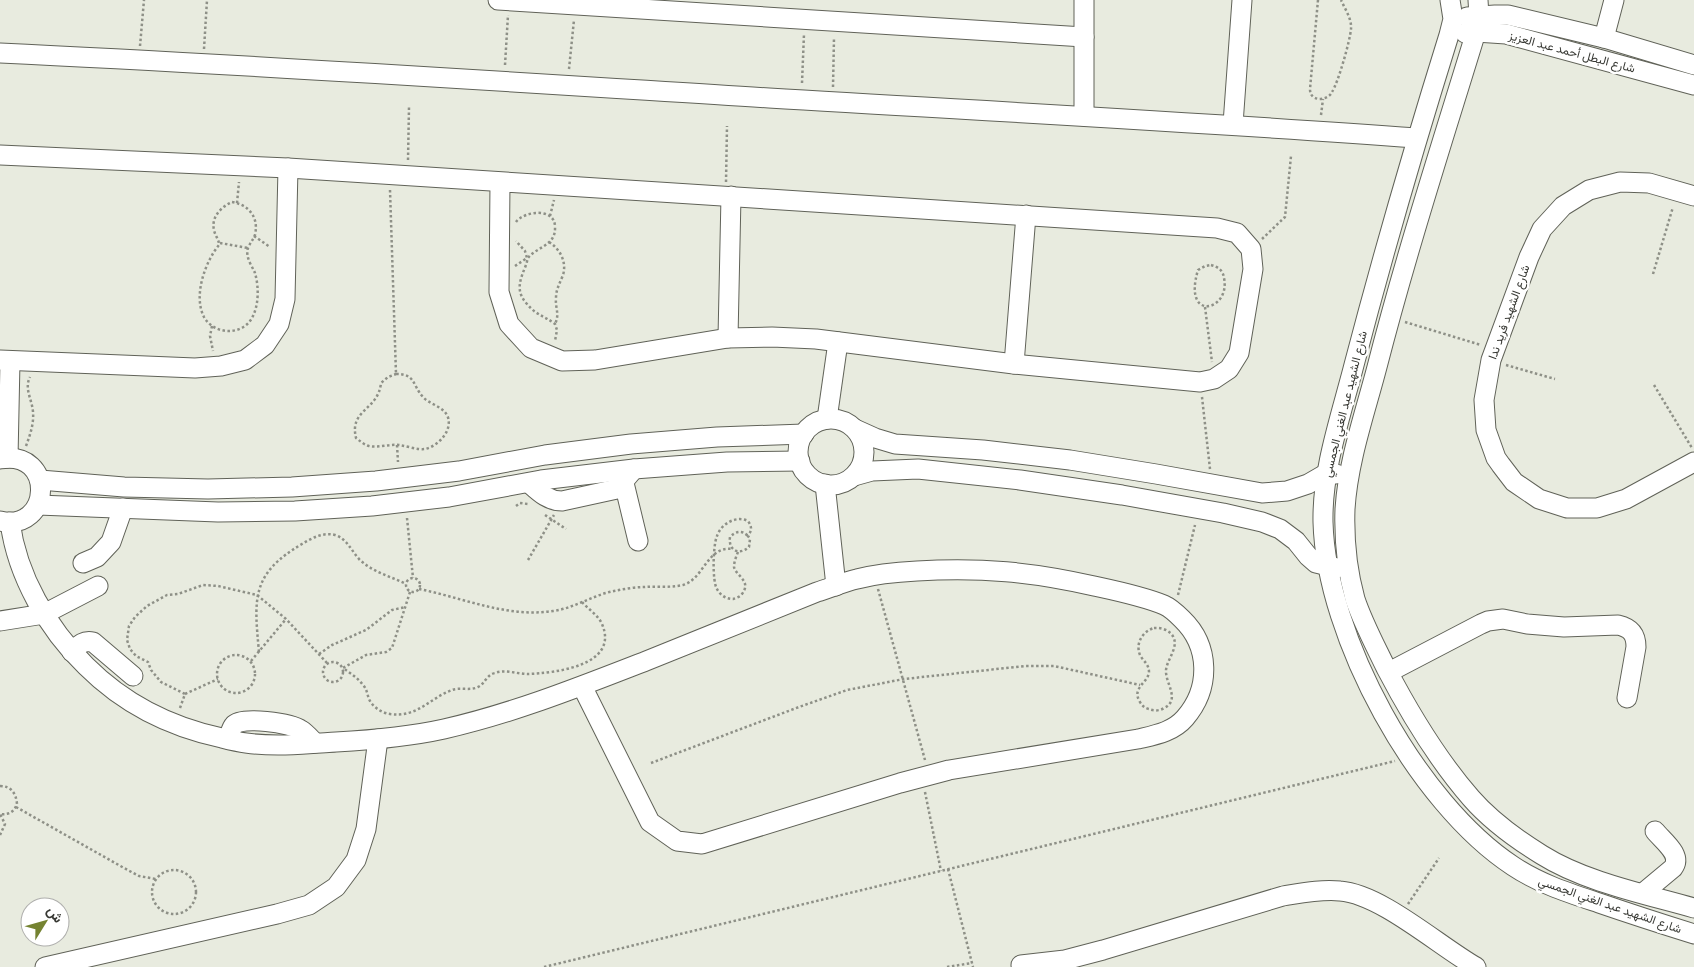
<svg xmlns="http://www.w3.org/2000/svg" width="1694" height="967" viewBox="0 0 1694 967" font-family="'Nunito Sans',Vazirmatn,sans-serif">
	<style>
		.lines { fill: none; stroke-linecap: round; stroke-linejoin: round }
		.minor-casing { stroke: #606258; stroke-width: 21 }
		.path { stroke: #8e9087; stroke-width: 2.5; stroke-dasharray: 2.5 2.5; stroke-linecap: butt }
		.minor { stroke: #fff; stroke-width: 19 }
		.labels { text-anchor: middle; stroke-width: 5; stroke-linejoin: round; paint-order: stroke }
		.street-label { font-size: 12px; fill: #373833; stroke: #fff }
	</style>
	<rect width="100%" height="100%" fill="#e8ebdf"/>
	<g class="lines">
		<defs>
			<g id="minor">
				<path d="M498,0L1084,37"/>
				<path d="M1450,0L1453,19L1449,35C1415,144 1383,254 1354,365C1341,416 1322,469 1323,522C1326,637 1417,803 1513,866C1540,884 1569,893 1599,903C1631,914 1662,924 1694,934"/>
				<path d="M1478,0L1479,16L1476,32C1442,143 1406,254 1377,367C1365,413 1348,461 1345,509C1344,538 1347,570 1355,599C1363,623 1375,645 1386,668C1410,714 1437,759 1471,798C1491,821 1516,839 1542,855C1585,882 1645,894 1694,908"/>
				<path d="M1467,17L1495,15H1508L1604,38L1694,65"/>
				<path d="M1465,33L1476,32L1506,34L1694,85"/>
				<path d="M1604,38L1614,0"/>
				<path d="M0,53C256,65 513,82 769,98C985,111 1201,122 1417,138"/>
				<path d="M1084,116V0"/>
				<path d="M1233,124L1242,0"/>
				<path d="M0,155L288,168L1217,228L1237,233L1251,249L1253,269L1239,353L1229,369L1214,379L1200,382L1014,364L816,339L772,337L728,338L595,360L562,361L531,348L509,324L499,292L500,183"/>
				<path d="M1694,196L1649,183L1620,182L1589,190L1563,206L1542,229L1529,257L1491,360L1484,400L1486,430L1496,458L1501,465L1514,482L1539,499L1567,508H1597L1626,499L1694,462"/>
				<path d="M728,338L731,196"/>
				<path d="M0,360L195,368L221,366L245,360L265,345L279,324L285,299L288,168"/>
				<path d="M1014,364L1026,215"/>
				<path d="M827,419L838,342"/>
				<circle cx="831" cy="452" r="33"/>
				<path d="M855,429L875,438L895,444L983,450L1070,460L1156,474L1262,493L1287,491L1308,484L1327,473L1336,474"/>
				<path d="M8,458L10,361"/>
				<path d="M0,459C56,449 52,533 0,521"/>
				<path d="M854,476L872,471L918,469L1020,480L1122,495L1223,513L1262,522L1280,529L1296,541L1308,556L1316,563L1337,568"/>
				<path d="M40,480L124,487L208,489L292,487L376,481L459,471L545,455L631,444L717,437L804,434"/>
				<path d="M529,483C539,492 548,501 562,501L617,489L634,469"/>
				<path d="M624,483L638,541"/>
				<path d="M825,484L836,586"/>
				<path d="M38,505L218,512L295,511L372,506L449,497L541,480L634,469L727,462L800,461"/>
				<path d="M10,522C17,576 48,629 86,666C124,704 170,727 222,738C230,740 238,742 246,743C275,747 306,744 336,742C372,740 408,737 444,729C514,713 579,687 646,661C703,638 760,615 817,592C830,588 844,582 857,579C876,574 897,572 917,571C980,567 1033,572 1094,586C1117,591 1142,596 1164,605C1171,608 1176,613 1182,619C1210,646 1211,688 1185,718C1173,732 1155,735 1138,739L949,770L900,783L702,844L677,841L650,822L582,686"/>
				<path d="M83,563L97,557L111,542L123,508"/>
				<path d="M0,621L44,614L98,586"/>
				<path d="M72,652C79,645 83,640 93,642L133,676"/>
				<path d="M1389,672L1481,624L1488,621L1503,619L1527,624L1564,627L1618,625C1631,628 1636,634 1636,647L1627,698"/>
				<path d="M228,739C230,735 231,728 234,725C241,716 291,723 301,730C306,733 311,739 315,743"/>
				<path d="M1643,893L1673,868C1683,855 1663,841 1655,831"/>
				<path d="M1021,965L1065,960L1103,950L1283,896C1302,893 1321,889 1340,891C1381,894 1439,946 1476,967"/>
				<path d="M45,967L277,914L309,905L336,887L356,860L366,829L378,739"/>
			</g>
		</defs>
		<!-- minor casing -->
		<use href="#minor" class="minor-casing"/>
		<!-- path -->
		<g class="path">
			<path d="M1318,0L1310,89C1310,95 1313,98 1319,99C1324,99 1330,97 1332,92C1338,83 1350,41 1351,29C1352,19 1345,9 1341,0"/>
			<path d="M140,46L144,0"/>
			<path d="M204,49L207,0"/>
			<path d="M505,65L508,15"/>
			<path d="M569,69L574,20"/>
			<path d="M802,83L804,34"/>
			<path d="M833,87L834,38"/>
			<path d="M1321,115L1323,99"/>
			<path d="M408,160L409,107"/>
			<path d="M726,182L727,126"/>
			<path d="M390,190L396,374"/>
			<path d="M232,202C249,205 259,217 255,235C253,240 250,243 248,248C245,257 252,266 255,273C259,287 259,305 252,318C242,336 214,335 204,317C193,296 205,262 219,245C219,239 215,236 214,230C211,217 221,207 232,202Z"/>
			<path d="M237,203L239,182"/>
			<path d="M550,216L554,200"/>
			<path d="M516,222C524,211 555,207 555,227C556,246 536,247 528,258C527,260 527,263 526,265C520,280 515,291 527,304C537,316 545,316 555,324L557,330L555,341"/>
			<path d="M254,236L270,247"/>
			<path d="M1262,239L1285,217L1291,156"/>
			<path d="M549,242C560,249 567,262 563,275C560,283 556,289 556,298C555,308 560,314 555,324"/>
			<path d="M220,243L248,248"/>
			<path d="M1211,265C1218,267 1223,270 1224,278C1231,311 1182,323 1198,270L1205,266Z"/>
			<path d="M515,266L527,258L525,251L516,241"/>
			<path d="M1653,274L1673,207"/>
			<path d="M1205,307L1212,362"/>
			<path d="M1405,322L1481,345"/>
			<path d="M212,326L210,336L213,351"/>
			<path d="M1506,365L1555,379"/>
			<path d="M396,374C416,374 412,385 423,397C429,404 442,406 447,415C454,429 439,446 425,449C417,450 407,446 399,445C389,444 378,448 369,446C363,444 360,441 356,438C349,409 378,411 381,383L388,377Z"/>
			<path d="M1654,385L1692,448"/>
			<path d="M1202,397L1210,469"/>
			<path d="M397,445L398,462"/>
			<path d="M26,446C30,435 34,424 33,412C32,399 24,389 30,377"/>
			<path d="M516,506L520,503L528,504"/>
			<path d="M545,515L566,529"/>
			<path d="M407,518L413,578"/>
			<path d="M738,552C736,557 734,562 734,567C736,576 752,581 742,594C740,597 736,598 733,599C726,599 720,595 717,589C712,581 713,545 717,536C721,524 736,515 748,521C752,527 752,530 748,536L750,539L749,547C739,556 728,550 730,537C736,531 742,530 748,536"/>
			<path d="M528,560L554,515"/>
			<circle cx="413" cy="585" r="7"/>
			<path d="M419,589C464,598 507,618 553,611C575,608 593,595 614,591C624,589 635,587 645,587C657,586 670,588 683,585C704,579 707,546 732,549"/>
			<path d="M878,589L925,760"/>
			<path d="M410,592L392,648L386,652L366,655L343,668C350,673 358,678 363,685C367,689 367,694 369,699C372,706 381,713 390,714C417,718 430,698 452,690C460,687 470,691 478,687C485,684 486,675 495,673C505,669 517,674 528,674C554,673 620,666 602,624C598,615 588,609 582,602"/>
			<path d="M1178,595L1195,525"/>
			<path d="M1154,628C1165,627 1178,634 1174,648C1172,656 1167,662 1166,670C1165,683 1181,700 1164,708C1160,711 1153,711 1149,709C1145,708 1142,706 1140,702C1131,688 1148,683 1149,672C1149,664 1143,661 1140,655C1135,643 1143,631 1154,628Z"/>
			<path d="M259,652C254,598 251,574 302,544C312,538 323,532 335,535C347,539 351,550 359,559C372,572 390,576 406,584"/>
			<path d="M319,654L332,645L366,630L392,610L406,607"/>
			<circle cx="236" cy="674" r="19"/>
			<path d="M251,661L286,619"/>
			<circle cx="333" cy="672" r="10"/>
			<path d="M185,694L218,679"/>
			<path d="M180,708L185,694L161,682L151,670L148,662L136,656L130,649L127,640L129,626L135,617L147,606L167,595L178,594L203,585L218,586L257,595L286,619L327,663"/>
			<path d="M651,763L799,707L847,690L904,679L1025,666H1054L1140,685"/>
			<path d="M0,786C11,786 16,793 17,804C14,812 9,815 0,814"/>
			<path d="M925,792L941,871"/>
			<path d="M16,807L124,868L139,876L156,879"/>
			<path d="M0,835L5,824L0,814"/>
			<path d="M948,869L973,967"/>
			<circle cx="174" cy="892" r="22"/>
			<path d="M1408,904L1439,858"/>
			<path d="M544,967L1395,761"/>
			<path d="M947,967L972,963"/>
		</g>
		<!-- minor -->
		<use href="#minor" class="minor"/>
	</g>
	<g class="labels">
		<!-- street labels -->
		<g class="street-label">
			<text transform="translate(1572 52) rotate(15)" y="4">شارع البطل أحمد عبد العزيز</text>
			<text transform="translate(1509 312) rotate(-70)" y="4">شارع الشهيد فريد ندا</text>
			<text transform="translate(1345 404) rotate(-76)" y="4">شارع الشهيد عبد الغني الجمسي</text>
			<text transform="translate(1610 905) rotate(19)" y="4">شارع الشهيد عبد الغني الجمسي</text>
		</g>
	</g>
	<!-- north arrow -->
	<g transform="translate(45 922) rotate(53)"><circle r="24" fill="#ffffff" stroke="#afafad"/>
	<path d="M0-4L9 19L0 12L-9 19Z" fill="#758331"/>
	<text y="-8" font-size="14" font-weight="bold" text-anchor="middle" fill="#373833">ش</text>
	</g>
</svg>
